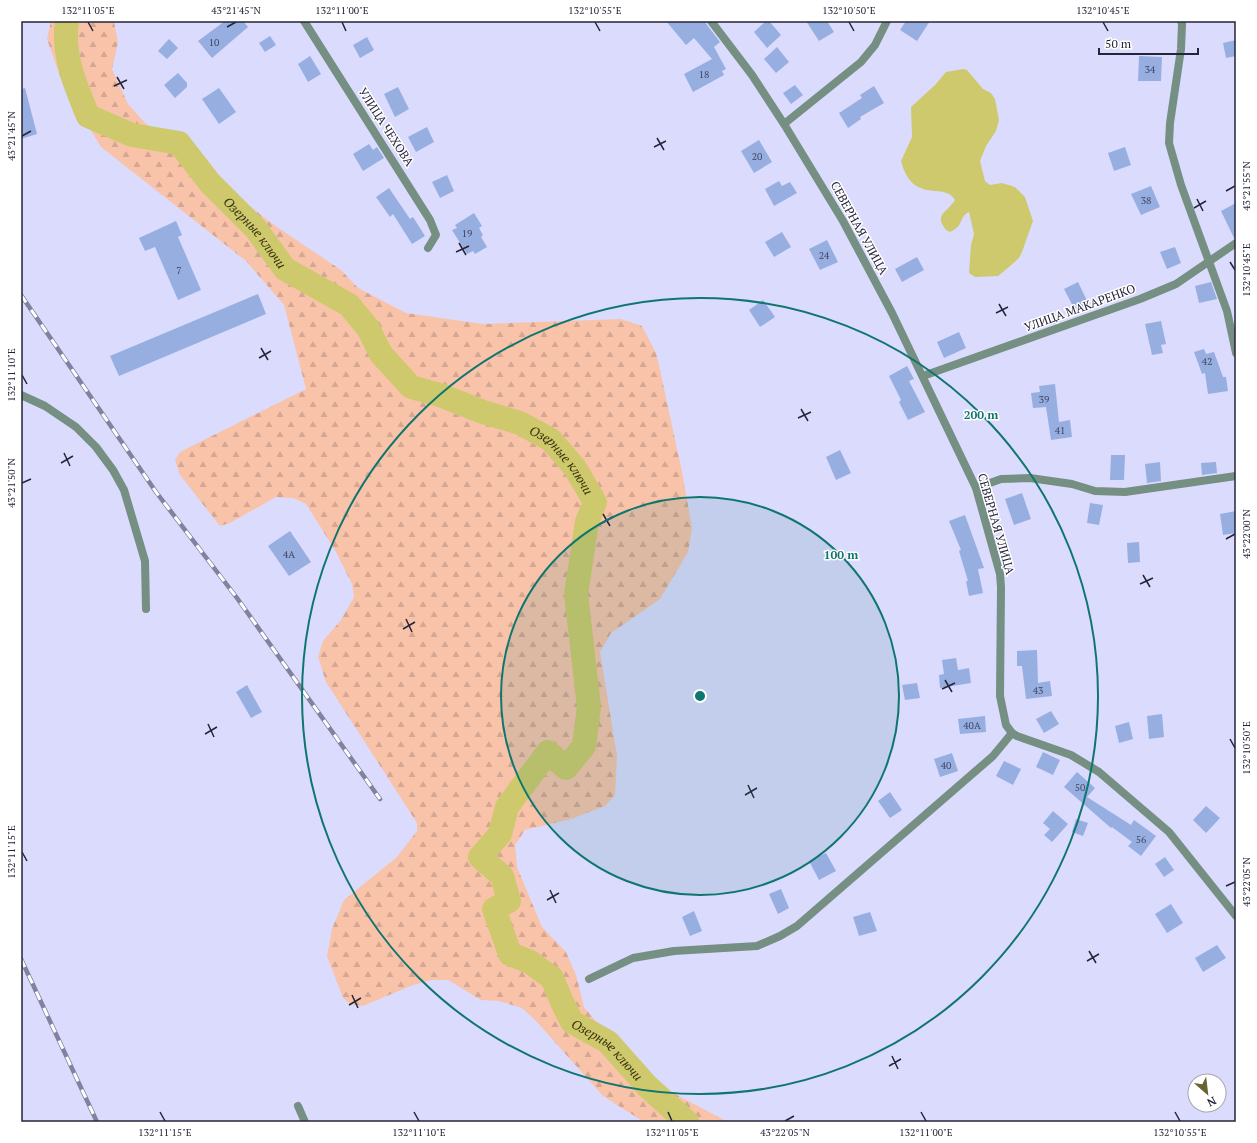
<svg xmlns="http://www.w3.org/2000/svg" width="1257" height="1143" viewBox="0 0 1257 1143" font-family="'PT Serif',serif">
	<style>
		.forest { fill: url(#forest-firs) }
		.water { fill: #cfc96d }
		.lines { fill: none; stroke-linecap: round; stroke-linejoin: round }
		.river { stroke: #cfc96d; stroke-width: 24 }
		.building { fill: #97aee1 }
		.street { stroke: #758f83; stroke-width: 8 }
		.rail-casing { stroke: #82819e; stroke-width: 4.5 }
		.rail { stroke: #fff; stroke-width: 3; stroke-dasharray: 9; stroke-linecap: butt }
		.ticks { fill: none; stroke: #252439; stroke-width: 1.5 }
		.ring { fill: none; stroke: #0f766e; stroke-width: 2 }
		.labels { text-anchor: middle; stroke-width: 3; stroke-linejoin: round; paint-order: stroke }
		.number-label { font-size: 10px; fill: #424663 }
		.street-label { font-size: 12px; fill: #252439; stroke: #fff }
		.water-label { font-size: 13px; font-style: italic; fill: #36330b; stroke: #fff }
		.centre { fill: #0f766e; stroke: #fff; stroke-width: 2 }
		.ring-label { font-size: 12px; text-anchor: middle; font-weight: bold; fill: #0f766e; stroke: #fff; stroke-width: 3; stroke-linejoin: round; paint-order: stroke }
		.neatline { fill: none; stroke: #252439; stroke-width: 1.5 }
		.ticks-label { font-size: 10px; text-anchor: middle; fill: #252439 }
	</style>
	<defs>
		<pattern id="forest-firs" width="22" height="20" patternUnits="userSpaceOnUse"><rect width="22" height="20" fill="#f9c3aa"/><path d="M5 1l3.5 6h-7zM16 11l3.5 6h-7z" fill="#d5a793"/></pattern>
	</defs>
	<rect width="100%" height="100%" fill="#dbdbfe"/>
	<!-- forest -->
	<path class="forest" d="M51,21H114L118,43L112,69L128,104L146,124L207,160L229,190L274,225L341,270L358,288L406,313L483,324L621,319L642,326L656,353L660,370L682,472L692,528L688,552L660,599L611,633L600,652L617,756L615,795L605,806L571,819L525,830L515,845L517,867L542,927L566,952L576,975L584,1007L607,1035L658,1085L728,1122H644L603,1096L536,1021L522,1008L499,1001L481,1000L448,980H432L413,985L363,1006L350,1004L343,998L327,956L332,929L344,900L397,857L417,831V823L326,682L318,657L323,641L341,620L354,597L352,584L335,550L306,504L293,498L276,497L230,523L220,526L180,475L175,460L180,452L306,389L284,305L246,261L101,147L63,85L47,39Z"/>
	<!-- water -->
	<path class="water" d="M963,69L967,70L983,89L991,93L995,99L999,120L996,131L986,146L980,161L985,181L990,185L1002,183L1015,187L1025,197L1033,221L1022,252L1019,258L1009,267L998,276L975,277L969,273L971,245L974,234L969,212C958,217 965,226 950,232L946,230C933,214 948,212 955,200C945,181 913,206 901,161L912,137L911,107L935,85L946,72Z"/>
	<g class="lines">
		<!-- river -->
		<path class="river" id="s1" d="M67,21C62,54 75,85 88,116L132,135L179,143L210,183L256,229L285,269L349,305L368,328L381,354L411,387L440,395L483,412L520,423L551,440L575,468L595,502L587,522L576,594L589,707L584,746L566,768L548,752L507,807L500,834L480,857L502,876L509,901L494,909L510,954L530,962L552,978L562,1002L572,1022L608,1042L647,1086L687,1122"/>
	</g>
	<!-- building -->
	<g class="building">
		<path d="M225,21H243L248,27L212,58L198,41Z"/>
		<path d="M666,21H704L720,42L714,47L726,69L722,71L724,75L693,92L684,74L712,59L694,38L686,45Z"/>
		<path d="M766,21H769L781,35L767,48L754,32Z"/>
		<path d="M806,21H827L834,32L819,41Z"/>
		<path d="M906,21H930L917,41L900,30Z"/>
		<path d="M270,36L276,45L265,52L259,43Z"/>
		<path d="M367,37L374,50L360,58L353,45Z"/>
		<path d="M169,39L178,48L167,59L158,51Z"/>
		<path d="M1236,40V56L1226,58L1223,43Z"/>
		<path d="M777,47L789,62L776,73L764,59Z"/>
		<path d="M310,56L321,74L308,82L298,64Z"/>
		<path d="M1139,56L1162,57L1161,81H1138Z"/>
		<path d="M178,73L187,83V87L175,98L164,85Z"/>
		<path d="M795,85L803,95L791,104L783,93Z"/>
		<path d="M874,86L884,103L860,117L861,119L848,128L839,113L862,98L860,95Z"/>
		<path d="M398,87L409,109L395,117L384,94Z"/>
		<path d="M25,88L37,134L21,139V89Z"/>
		<path d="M219,88L236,112L219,124L202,99Z"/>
		<path d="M427,127L434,142L416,152L408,137Z"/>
		<path d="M759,140L772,162L754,173L741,151Z"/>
		<path d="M369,144L373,150L377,147L384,158L363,171L353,154Z"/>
		<path d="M1125,147L1131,165L1114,171L1108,153Z"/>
		<path d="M447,175L454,191L440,198L432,182Z"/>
		<path d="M779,181L782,186L790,182L797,193L774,206L765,189Z"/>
		<path d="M1151,186L1160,207L1141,215L1131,194Z"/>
		<path d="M389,188L410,219L413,217L425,236L412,244L393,214L390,217L376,197Z"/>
		<path d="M1236,203V238H1234L1221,211Z"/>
		<path d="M474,213L482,226L479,228L483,235L481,237L487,247L475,254L473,251L467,254L452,230L457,228L455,225Z"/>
		<path d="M176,221L182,235L178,237L201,290L178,300L155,247L145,251L139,238Z"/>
		<path d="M782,232L791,247L774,257L765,242Z"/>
		<path d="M827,240L838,262L820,270L809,249Z"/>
		<path d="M1175,247L1181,263L1167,269L1160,252Z"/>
		<path d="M917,257L924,270L902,282L895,269Z"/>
		<path d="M1078,282L1090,307L1077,314L1064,289Z"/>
		<path d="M1211,282L1217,299L1199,303L1195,286Z"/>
		<path d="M258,294L266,314L119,376L110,356Z"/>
		<path d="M763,300L775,317L760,327L749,310Z"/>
		<path d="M1161,321L1166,344L1161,345L1163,353L1152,355L1145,324Z"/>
		<path d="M959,332L966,348L944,358L937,342Z"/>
		<path d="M1204,349L1206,354L1214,352L1223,377H1226L1228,391L1208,394L1205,373L1202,374L1194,352Z"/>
		<path d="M907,366L914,379L909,381L925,412L908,420L899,402L901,400L889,376Z"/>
		<path d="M1055,384L1059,422L1070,420L1072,437L1051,440L1046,407L1033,408L1031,393L1040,392L1039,386Z"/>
		<path d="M840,450L851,473L836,480L826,457Z"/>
		<path d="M1111,455H1125L1124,480H1110Z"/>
		<path d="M1160,462L1161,481L1147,483L1145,464Z"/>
		<path d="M1216,462L1217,473L1202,475L1201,463Z"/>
		<path d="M1022,493L1031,519L1014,525L1005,499Z"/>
		<path d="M1090,503L1103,505L1099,525L1087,523Z"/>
		<path d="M1236,511V533L1223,535L1220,514Z"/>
		<path d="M965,515L984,568L978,569L983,593L969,596L966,581H968L959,551L961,550L949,521Z"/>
		<path d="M290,531L311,562L289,576L268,546Z"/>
		<path d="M1139,542L1140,562L1128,563L1127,543Z"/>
		<path d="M1037,650L1038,683L1050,681L1052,696L1026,699L1022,666H1017V651Z"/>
		<path d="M956,658L958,670L969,668L971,683L940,688L939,675L944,674L942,660Z"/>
		<path d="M917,683L920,698L905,700L902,685Z"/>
		<path d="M247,685L262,712L251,718L236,692Z"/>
		<path d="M1051,711L1059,724L1044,733L1036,719Z"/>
		<path d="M1162,714L1164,737L1149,739L1147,716Z"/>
		<path d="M985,716L986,732L960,734L958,719Z"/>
		<path d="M1129,722L1133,739L1119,743L1115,726Z"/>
		<path d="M1043,752L1060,760L1053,775L1036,767Z"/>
		<path d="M952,753L958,771L940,777L934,759Z"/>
		<path d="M1004,761L1021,769L1013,785L996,776Z"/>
		<path d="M1077,772L1095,788L1087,797L1131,825L1134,820L1156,836L1141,856L1128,846L1132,842L1112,827L1111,828L1064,787Z"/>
		<path d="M890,792L902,810L890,818L878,801Z"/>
		<path d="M1206,806L1220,818L1206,833L1193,820Z"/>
		<path d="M1053,811L1068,824L1052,842L1044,835L1050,829L1043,823Z"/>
		<path d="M1076,819L1088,823L1083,836L1072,832Z"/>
		<path d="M826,853L836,871L819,880L809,861Z"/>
		<path d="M1165,857L1174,870L1164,877L1155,864Z"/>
		<path d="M781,889L789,908L778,914L769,894Z"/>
		<path d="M1171,904L1183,923L1167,933L1155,914Z"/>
		<path d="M694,911L702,931L690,936L682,917Z"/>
		<path d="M870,912L877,931L859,936L853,917Z"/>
		<path d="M1217,945L1226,958L1203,972L1195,958Z"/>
	</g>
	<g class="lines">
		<!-- street -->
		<g class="street">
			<path d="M304,21L430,220L436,235L428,248"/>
			<path d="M711,21L752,75L784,124L843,221L892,313L976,488L1000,574L1001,587L1000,696L1006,725L1012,733L1017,736L1071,755L1099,772L1169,832L1236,916"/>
			<path d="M1181,21L1182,24L1181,49L1170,123L1169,143L1181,185L1227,311L1236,353"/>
			<path d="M784,124L861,62L875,45L887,21"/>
			<path d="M923,376L1140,299L1176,284L1236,243"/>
			<path d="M21,395L45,406L76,427L96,447L113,470L124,490L145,561L146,609"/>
			<path d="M976,488L1001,479L1030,478L1072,484L1095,491L1125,492L1236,476"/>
			<path d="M589,979L633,958L674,951L757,946L780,936L797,926L993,756L1012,733"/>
			<path d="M298,1106L305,1122"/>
		</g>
		<defs>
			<g id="rail">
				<path d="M21,295L156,492L237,598L380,799"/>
				<path d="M21,959L97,1122"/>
			</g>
		</defs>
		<!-- rail casing -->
		<use href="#rail" class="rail-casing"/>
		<!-- rail -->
		<use href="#rail" class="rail"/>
	</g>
	<!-- ticks -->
	<path class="ticks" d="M88,22L93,31M342,22L346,31M595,22L600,31M849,22L854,31M1103,22L1108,31M227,27L236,22M117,77L124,89M114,86L127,80M22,136L31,131M657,138L664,150M654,147L666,141M1226,191L1235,186M1197,199L1203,211M1194,208L1206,201M459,243L466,255M456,252L469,246M1230,262L1235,270M999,304L1006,316M996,313L1008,307M261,348L268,360M259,358L271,351M22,375L27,384M801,409L808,421M798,418L811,412M64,453L70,466M61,463L73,456M22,483L31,479M603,514L610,526M600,524L613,517M1226,539L1235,534M1143,575L1150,587M1140,584L1153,578M406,619L412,632M403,629L415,622M945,680L952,692M942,689L955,683M208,724L214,737M205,734L217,727M1230,739L1235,748M748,785L754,798M745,795L757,788M22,852L27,861M1226,886L1235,882M550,890L556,903M547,900L559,893M1089,951L1096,963M1087,961L1099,954M352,995L358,1008M349,1005L361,998M892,1056L898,1069M889,1066L901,1059M160,1112L165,1121M414,1112L419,1121M668,1112L672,1121M921,1112L926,1121M1175,1112L1180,1121M785,1121L794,1116"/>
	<!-- distance rings -->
	<circle cx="700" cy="696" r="199" fill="#0f766e" fill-opacity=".12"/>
	<g class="ring">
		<circle cx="700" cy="696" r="199"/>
		<circle cx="700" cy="696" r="398"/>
	</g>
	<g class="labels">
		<!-- number labels -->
		<g class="number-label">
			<text x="214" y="46">10</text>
			<text x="1150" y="73">34</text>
			<text x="704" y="78">18</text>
			<text x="757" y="160">20</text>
			<text x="1146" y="204">38</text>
			<text x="467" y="237">19</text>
			<text x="824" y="259">24</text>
			<text x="179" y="274">7</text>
			<text x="1207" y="365">42</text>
			<text x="1044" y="403">39</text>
			<text x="1060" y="434">41</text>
			<text x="289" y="558">4А</text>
			<text x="1038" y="694">43</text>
			<text x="972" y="729">40А</text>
			<text x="946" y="769">40</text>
			<text x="1080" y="791">50</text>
			<text x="1141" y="843">56</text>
		</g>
		<!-- street labels -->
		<g class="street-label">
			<text transform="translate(386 127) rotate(57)" y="4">УЛИЦА ЧЕХОВА</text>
			<text transform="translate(859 228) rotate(61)" y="4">СЕВЕРНАЯ УЛИЦА</text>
			<text transform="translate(1080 308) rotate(-20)" y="4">УЛИЦА МАКАРЕНКО</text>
			<text transform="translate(996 524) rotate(74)" y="4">СЕВЕРНАЯ УЛИЦА</text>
		</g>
		<!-- water labels -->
		<g class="water-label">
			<text dy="5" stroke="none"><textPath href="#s1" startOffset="312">Озерные ключи</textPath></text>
			<text dy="5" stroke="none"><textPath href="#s1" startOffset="708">Озерные ключи</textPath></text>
			<text dy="5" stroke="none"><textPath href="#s1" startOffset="1452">Озерные ключи</textPath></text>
		</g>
	</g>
	<circle cx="700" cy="696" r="6" class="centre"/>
	<g class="ring-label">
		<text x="981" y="419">200 m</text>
		<text x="841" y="559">100 m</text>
	</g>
	<!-- border -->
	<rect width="1257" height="1143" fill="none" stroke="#ffffff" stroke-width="44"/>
	<!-- north arrow -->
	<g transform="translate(1207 1093) rotate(152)"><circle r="19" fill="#ffffff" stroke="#a8a7b0"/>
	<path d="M0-3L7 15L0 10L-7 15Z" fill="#686431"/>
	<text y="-6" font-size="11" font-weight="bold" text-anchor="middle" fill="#252439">N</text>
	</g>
	<!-- scale -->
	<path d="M1099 48v6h99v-6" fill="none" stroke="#252439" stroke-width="2"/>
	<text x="1105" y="48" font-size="12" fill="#252439" stroke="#ffffff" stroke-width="3" paint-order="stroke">50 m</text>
	<rect x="22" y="22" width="1213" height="1099" class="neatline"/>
	<g class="ticks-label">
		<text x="88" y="14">132°11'05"E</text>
		<text x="236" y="14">43°21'45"N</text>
		<text x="342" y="14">132°11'00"E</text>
		<text x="595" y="14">132°10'55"E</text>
		<text x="849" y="14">132°10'50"E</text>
		<text x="1103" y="14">132°10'45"E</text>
		<text transform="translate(11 136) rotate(-90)" y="4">43°21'45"N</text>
		<text transform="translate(1246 186) rotate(-90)" y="4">43°21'55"N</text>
		<text transform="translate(1246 270) rotate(-90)" y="4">132°10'45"E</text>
		<text transform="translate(11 375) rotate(-90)" y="4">132°11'10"E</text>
		<text transform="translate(11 483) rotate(-90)" y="4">43°21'50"N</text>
		<text transform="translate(1246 534) rotate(-90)" y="4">43°22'00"N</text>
		<text transform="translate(1246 748) rotate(-90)" y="4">132°10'50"E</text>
		<text transform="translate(11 852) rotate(-90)" y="4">132°11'15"E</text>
		<text transform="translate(1246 882) rotate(-90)" y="4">43°22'05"N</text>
		<text x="165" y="1136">132°11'15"E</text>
		<text x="419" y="1136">132°11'10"E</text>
		<text x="672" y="1136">132°11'05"E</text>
		<text x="785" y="1136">43°22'05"N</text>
		<text x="926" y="1136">132°11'00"E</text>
		<text x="1180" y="1136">132°10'55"E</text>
	</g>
</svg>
